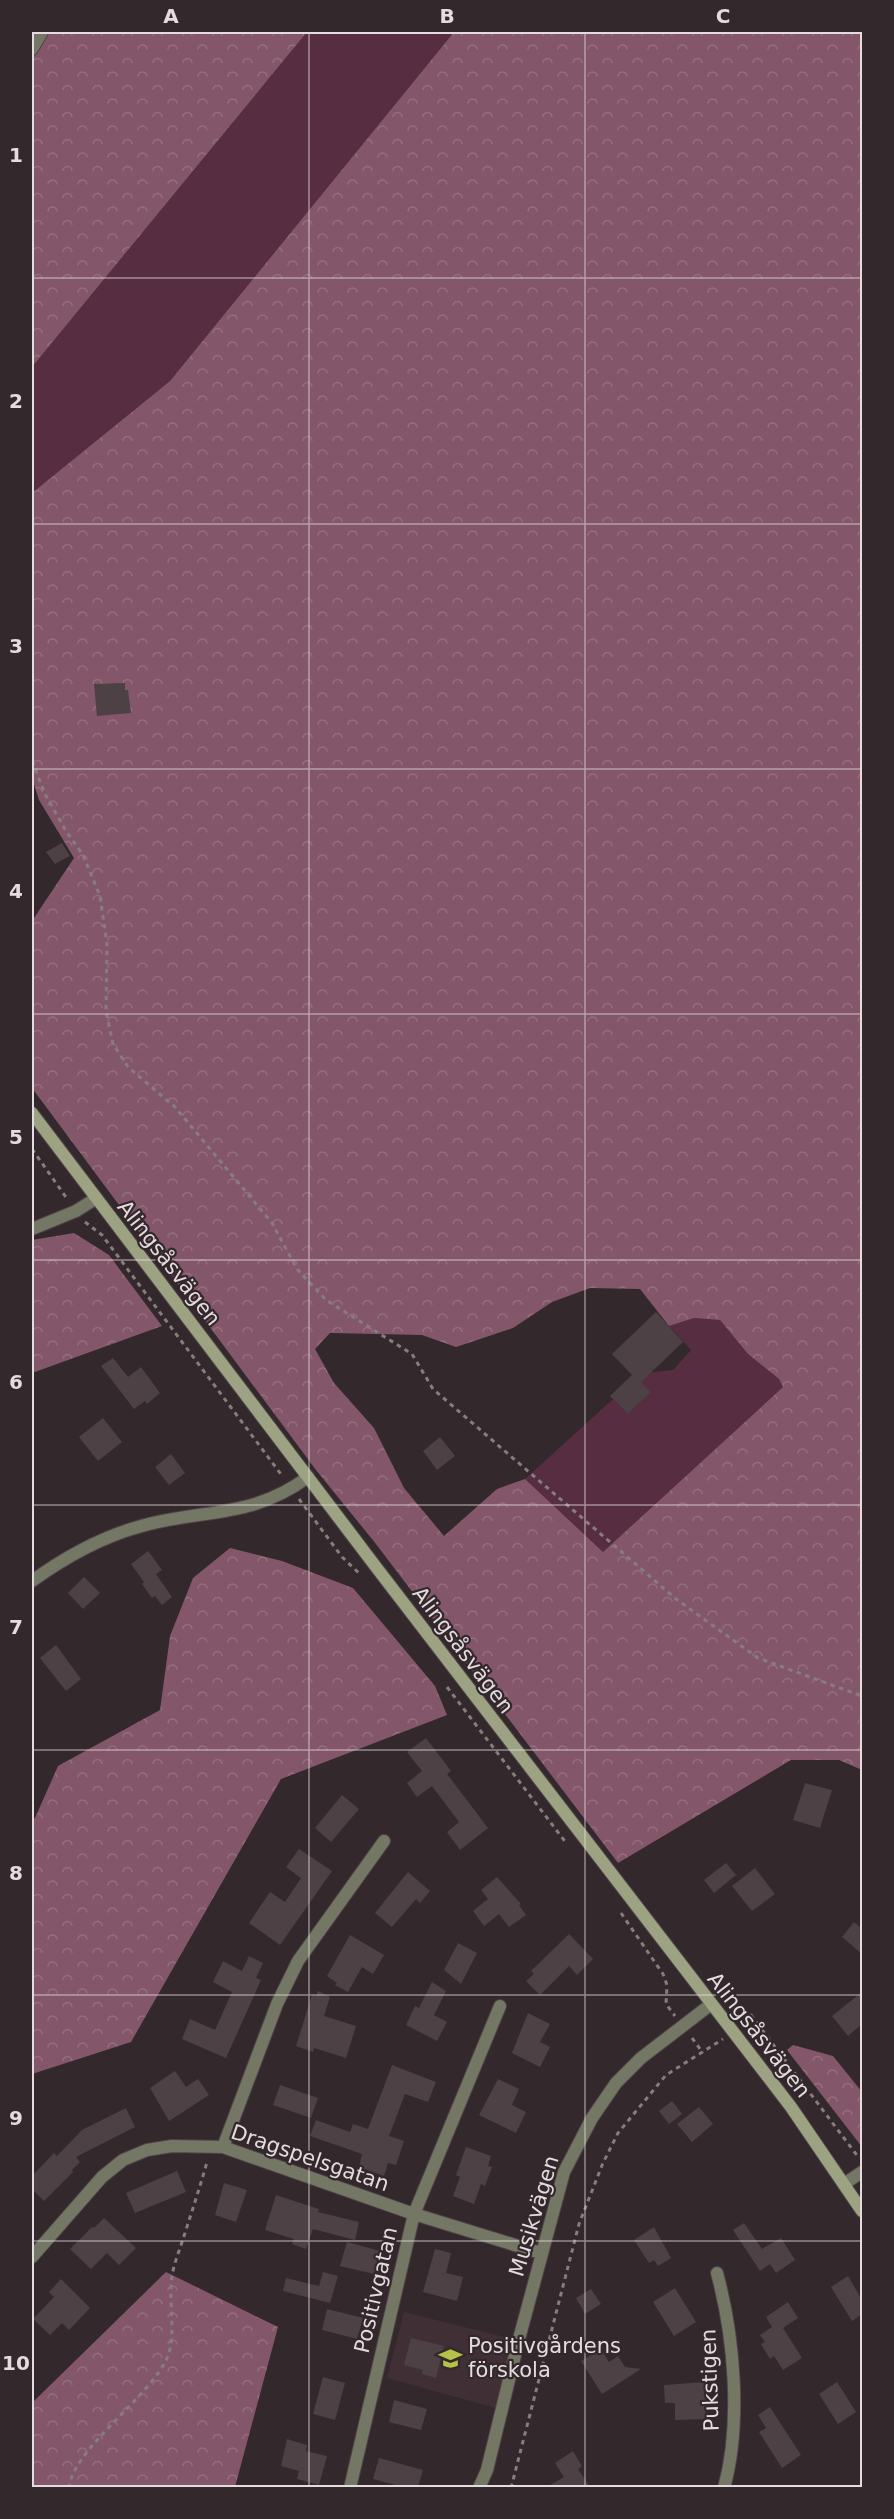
<svg xmlns="http://www.w3.org/2000/svg" width="894" height="2519" viewBox="0 0 894 2519" font-family="'DejaVu Sans',sans-serif">
	<style>
		.built { fill: #412f36 }
		.green { fill: #572d41 }
		.forest { fill: url(#forest-crowns); fill-rule: evenodd }
		.building { fill: #4d4146 }
		.lines { fill: none; stroke-linecap: round; stroke-linejoin: round }
		.street-casing { stroke: #4f4549; stroke-width: 14 }
		.secondary-casing { stroke: #4f4549; stroke-width: 14 }
		.path { stroke: #877d81; stroke-width: 3; stroke-dasharray: 4.5 4.5; stroke-linecap: butt }
		.street { stroke: #747763; stroke-width: 12 }
		.secondary { stroke: #9da382; stroke-width: 12 }
		.grid { fill: none; stroke: #e4dcdf; stroke-width: 1.5; stroke-opacity: 0.55 }
		.labels { text-anchor: middle; stroke-width: 4.5; stroke-linejoin: round; paint-order: stroke }
		.street-label { font-size: 21px; fill: #e4dcdf; stroke: #33282c }
		.poi-label { font-size: 21px; fill: #e4dcdf; stroke: #33282c; text-anchor: start }
		.neatline { fill: none; stroke: #e4dcdf; stroke-width: 2 }
		.grid-label { font-size: 20px; text-anchor: middle; font-weight: bold; fill: #e4dcdf }
	</style>
	<defs>
		<pattern id="forest-crowns" width="20" height="18" patternUnits="userSpaceOnUse" patternTransform="scale(1.5)"><rect width="20" height="18" fill="#84566a"/><path d="M2 6a3 3 0 1 1 6 0M12 15a3 3 0 1 1 6 0" fill="none" stroke="#956e7f"/></pattern>
	</defs>
	<rect width="100%" height="100%" fill="#33282c"/>
	<!-- built -->
	<path class="built" d="M404,2312L512,2339L496,2408L387,2378Z"/>
	<!-- green -->
	<g class="green">
		<path d="M307,32H454L170,381L32,493V367Z"/>
		<path d="M694,1318L720,1320L748,1354L779,1379L783,1387L603,1552L525,1479L613,1399L628,1414L651,1392L633,1374L673,1370L691,1350L669,1326Z"/>
	</g>
	<!-- forest -->
	<g class="forest">
		<path d="M32,32H307L32,367Z"/>
		<path d="M454,32H862V1770L839,1760H791L618,1863L376,1544L316,1470L32,1088V918H34L74,858L39,800L32,778V686L34,679L32,678V493L170,381ZM590,1288L640,1289L669,1326L694,1318L720,1320L748,1354L779,1379L783,1387L603,1552L525,1479L497,1489L444,1536L404,1488L374,1428L334,1383L315,1349L330,1333L422,1335L456,1347L513,1328L552,1302Z"/>
		<path d="M74,1233L109,1255L162,1326L32,1373V1240Z"/>
		<path d="M230,1548L282,1561L353,1588L435,1686L447,1715L281,1779L131,2042L32,2074V1820L35,1818L58,1766L160,1710L170,1636L193,1578Z"/>
		<path d="M793,2045L833,2056L862,2092V2147L787,2050Z"/>
		<path d="M166,2272L278,2327L235,2487H32V2403Z"/>
	</g>
	<!-- building -->
	<g class="building">
		<path d="M125,683V690H128L131,713L97,716L94,684Z"/>
		<path d="M62,843L70,856L55,864L46,852Z"/>
		<path d="M656,1312L683,1342L641,1382L651,1392L628,1414L610,1396L632,1375L612,1354Z"/>
		<path d="M113,1358L128,1377L141,1367L160,1393L147,1404L145,1401L134,1409L101,1366Z"/>
		<path d="M103,1418L122,1442L98,1461L79,1437Z"/>
		<path d="M440,1437L455,1456L437,1470L423,1451Z"/>
		<path d="M171,1454L185,1473L169,1485L155,1467Z"/>
		<path d="M148,1551L162,1570L156,1574L172,1597L162,1605L155,1596L152,1598L142,1584L144,1582L131,1564Z"/>
		<path d="M84,1577L100,1593L83,1609L68,1593Z"/>
		<path d="M56,1645L81,1679L66,1691L40,1658Z"/>
		<path d="M426,1738L451,1771L447,1774L488,1828L460,1850L447,1832L459,1822L432,1786L417,1797L407,1783L422,1771L407,1752Z"/>
		<path d="M805,1783L832,1790L820,1828L793,1820Z"/>
		<path d="M342,1795L359,1809L331,1842L315,1828Z"/>
		<path d="M299,1849L332,1871L280,1945L249,1923L270,1892L285,1902L301,1878L286,1867Z"/>
		<path d="M726,1863L736,1875L714,1893L704,1880Z"/>
		<path d="M755,1868L775,1894L752,1911L732,1886Z"/>
		<path d="M408,1872L430,1891L420,1903L416,1899L392,1927L375,1913Z"/>
		<path d="M497,1877L521,1904L519,1905L526,1915L509,1927L499,1914L484,1926L473,1911L488,1899L481,1890Z"/>
		<path d="M854,1922L862,1929V1954L842,1937Z"/>
		<path d="M569,1934L593,1959L577,1975L569,1966L540,1995L526,1981L534,1974L531,1971Z"/>
		<path d="M350,1935L384,1955L373,1974L362,1967L348,1992L335,1985L337,1983L327,1976Z"/>
		<path d="M458,1943L477,1953L461,1984L444,1970Z"/>
		<path d="M249,1956L263,1963L256,1978L261,1980L226,2058L182,2039L190,2019L215,2030L232,1992L213,1982L223,1961L242,1971Z"/>
		<path d="M432,1982L446,1991L434,2015L447,2022L437,2041L406,2025L415,2006L419,2008Z"/>
		<path d="M318,1991L330,1997L324,2016L356,2026L346,2058L314,2048L313,2052L296,2046L312,1995L316,1996Z"/>
		<path d="M862,1992V2024L848,2036L832,2016Z"/>
		<path d="M528,2013L550,2024L540,2042L550,2047L540,2067L512,2053Z"/>
		<path d="M392,2065L436,2082L428,2102L405,2094L389,2136L404,2141L396,2165L388,2163L384,2176L359,2167L362,2154L310,2136L316,2120L350,2132L353,2124L368,2129Z"/>
		<path d="M175,2071L186,2087L198,2079L209,2095L169,2121L150,2088Z"/>
		<path d="M498,2079L519,2089L512,2105L526,2112L516,2133L479,2115Z"/>
		<path d="M280,2085L318,2098L311,2118L273,2105Z"/>
		<path d="M672,2101L682,2114L669,2124L659,2111Z"/>
		<path d="M699,2107L713,2124L692,2142L677,2124Z"/>
		<path d="M126,2108L135,2127L76,2157L80,2162L72,2170L73,2172L44,2201L32,2189V2176L54,2153L57,2156L82,2130Z"/>
		<path d="M466,2147L491,2156L488,2166L492,2167L485,2186L481,2184L474,2204L453,2196L460,2177L456,2175Z"/>
		<path d="M177,2171L186,2192L135,2213L126,2193Z"/>
		<path d="M224,2183L247,2190L236,2222L215,2215Z"/>
		<path d="M276,2195L319,2209L318,2212L359,2222L355,2240L313,2229L306,2249L292,2244L294,2239L265,2230Z"/>
		<path d="M104,2218L136,2248L119,2265L107,2253L91,2269L70,2249L92,2227L94,2228Z"/>
		<path d="M744,2223L762,2249L781,2238L795,2260L776,2273L770,2264L760,2271L733,2230Z"/>
		<path d="M654,2227L671,2258L658,2266L654,2260L649,2263L634,2240Z"/>
		<path d="M347,2242L380,2251L374,2274L340,2266Z"/>
		<path d="M435,2249L451,2253L446,2273L463,2277L457,2301L423,2292Z"/>
		<path d="M323,2272L338,2276L330,2303L283,2291L286,2278L319,2286Z"/>
		<path d="M848,2276L862,2300V2314L852,2321L831,2287Z"/>
		<path d="M61,2279L90,2308L69,2330L62,2323L50,2335L33,2319L54,2297L49,2292Z"/>
		<path d="M675,2288L696,2322L674,2336L653,2302Z"/>
		<path d="M591,2289L601,2304L585,2314L576,2298Z"/>
		<path d="M788,2302L798,2318L783,2328L802,2358L783,2370L774,2356L770,2359L761,2344L765,2342L760,2335L772,2327L766,2317Z"/>
		<path d="M327,2309L363,2318L357,2339L322,2330Z"/>
		<path d="M411,2338L444,2346L436,2378L422,2374L423,2370L404,2365Z"/>
		<path d="M601,2349L609,2362L618,2356L625,2367L641,2369L602,2394L581,2361Z"/>
		<path d="M323,2377L345,2383L335,2420L313,2414Z"/>
		<path d="M705,2382L706,2419L675,2420V2403H665L664,2385Z"/>
		<path d="M837,2382L856,2412L838,2424L819,2394Z"/>
		<path d="M394,2400L427,2409L421,2430L389,2422Z"/>
		<path d="M770,2407L801,2455L782,2468L759,2432L766,2428L758,2415Z"/>
		<path d="M287,2439L307,2445L306,2451L327,2456L319,2485L297,2479L299,2471L281,2466Z"/>
		<path d="M573,2451L582,2466L578,2469L590,2487H547L564,2477L555,2463Z"/>
		<path d="M379,2458L423,2470L418,2487H403L373,2479Z"/>
	</g>
	<g class="lines">
		<defs>
			<g id="street">
				<path d="M32,49L42,32"/>
				<path d="M32,1229L76,1211L95,1199"/>
				<path d="M32,1581C64,1558 99,1538 138,1527C201,1508 250,1520 308,1477"/>
				<path d="M223,2147L277,2004L298,1961L384,1841"/>
				<path d="M844,2184L862,2172"/>
				<path d="M32,2257L102,2177L123,2160L147,2150L172,2146L223,2147L414,2214L541,2253"/>
				<path d="M717,2273C734,2336 742,2423 724,2488"/>
				<path d="M350,2488L414,2214L500,2006"/>
				<path d="M479,2488L487,2470L519,2339L564,2172L592,2118L616,2083L641,2058L710,2005"/>
			</g>
			<path id="secondary" d="M32,1113L376,1567L791,2107L862,2211"/>
		</defs>
		<!-- street casing -->
		<use href="#street" class="street-casing"/>
		<!-- secondary casing -->
		<use href="#secondary" class="secondary-casing"/>
		<!-- path -->
		<g class="path">
			<path d="M32,761L45,794L66,831L83,855L100,896L107,944L106,1011L113,1044L128,1067L175,1107L272,1223L297,1269L326,1300L412,1354L433,1389L676,1599L758,1658L862,1696"/>
			<path d="M32,1149L68,1200"/>
			<path d="M85,1222L102,1235L283,1477"/>
			<path d="M299,1499L342,1557L361,1575"/>
			<path d="M447,1687L567,1844"/>
			<path d="M621,1913L663,1974L667,1985L666,2004L675,2016"/>
			<path d="M744,2021L751,2015L859,2158"/>
			<path d="M692,2038L703,2053"/>
			<path d="M532,2343L548,2347"/>
			<path d="M69,2488C72,2450 149,2398 167,2358C177,2336 168,2300 172,2276C174,2263 180,2249 184,2236C192,2211 200,2187 207,2162"/>
			<path d="M511,2488L579,2224L603,2163L618,2133L666,2075L723,2039"/>
		</g>
		<!-- street -->
		<use href="#street" class="street"/>
		<!-- secondary -->
		<use href="#secondary" class="secondary"/>
	</g>
	<!-- grid -->
	<path class="grid" d="M309,32V2488M585,32V2488M32,278H862M32,524H862M32,769H862M32,1014H862M32,1260H862M32,1505H862M32,1750H862M32,1995H862M32,2241H862"/>
	<!-- icons -->
	<defs>
		<symbol id="school-bare" viewBox="-9 -9 18 18"><path d="M0-5L7-2L0 1L-7-2ZM-4 1L0 2.5L4 1V4Q0 6-4 4Z" fill="#b5c24a" stroke="#33282c" stroke-width="2.5" paint-order="stroke"/></symbol>
	</defs>
	<g fill-rule="evenodd">
		<use href="#school-bare" x="434" y="2342" width="33" height="33"/>
	</g>
	<g class="labels">
		<!-- street labels -->
		<g class="street-label">
			<text transform="translate(169 1263) rotate(52)" y="7">Alingsåsvägen</text>
			<text transform="translate(463 1650) rotate(53)" y="7">Alingsåsvägen</text>
			<text transform="translate(759 2035) rotate(52)" y="7">Alingsåsvägen</text>
			<text transform="translate(310 2158) rotate(19)" y="7">Dragspelsgatan</text>
			<text transform="translate(534 2216) rotate(-73)" y="7">Musikvägen</text>
			<text transform="translate(376 2290) rotate(-77)" y="7">Positivgatan</text>
			<text transform="translate(710 2380) rotate(-92)" y="7">Pukstigen</text>
		</g>
		<!-- poi labels -->
		<g class="poi-label">
			<text x="468" y="2353">Positivgårdens<tspan x="468" dy="24">förskola</tspan></text>
		</g>
	</g>
	<!-- border -->
	<rect width="894" height="2519" fill="none" stroke="#33282c" stroke-width="66"/>
	<rect x="33" y="33" width="828" height="2453" class="neatline"/>
	<g class="grid-label">
		<text x="171" y="23">A</text>
		<text x="447" y="23">B</text>
		<text x="723" y="23">C</text>
		<text x="16" y="162">1</text>
		<text x="16" y="408">2</text>
		<text x="16" y="653">3</text>
		<text x="16" y="898">4</text>
		<text x="16" y="1144">5</text>
		<text x="16" y="1389">6</text>
		<text x="16" y="1634">7</text>
		<text x="16" y="1880">8</text>
		<text x="16" y="2125">9</text>
		<text x="16" y="2370">10</text>
	</g>
</svg>
